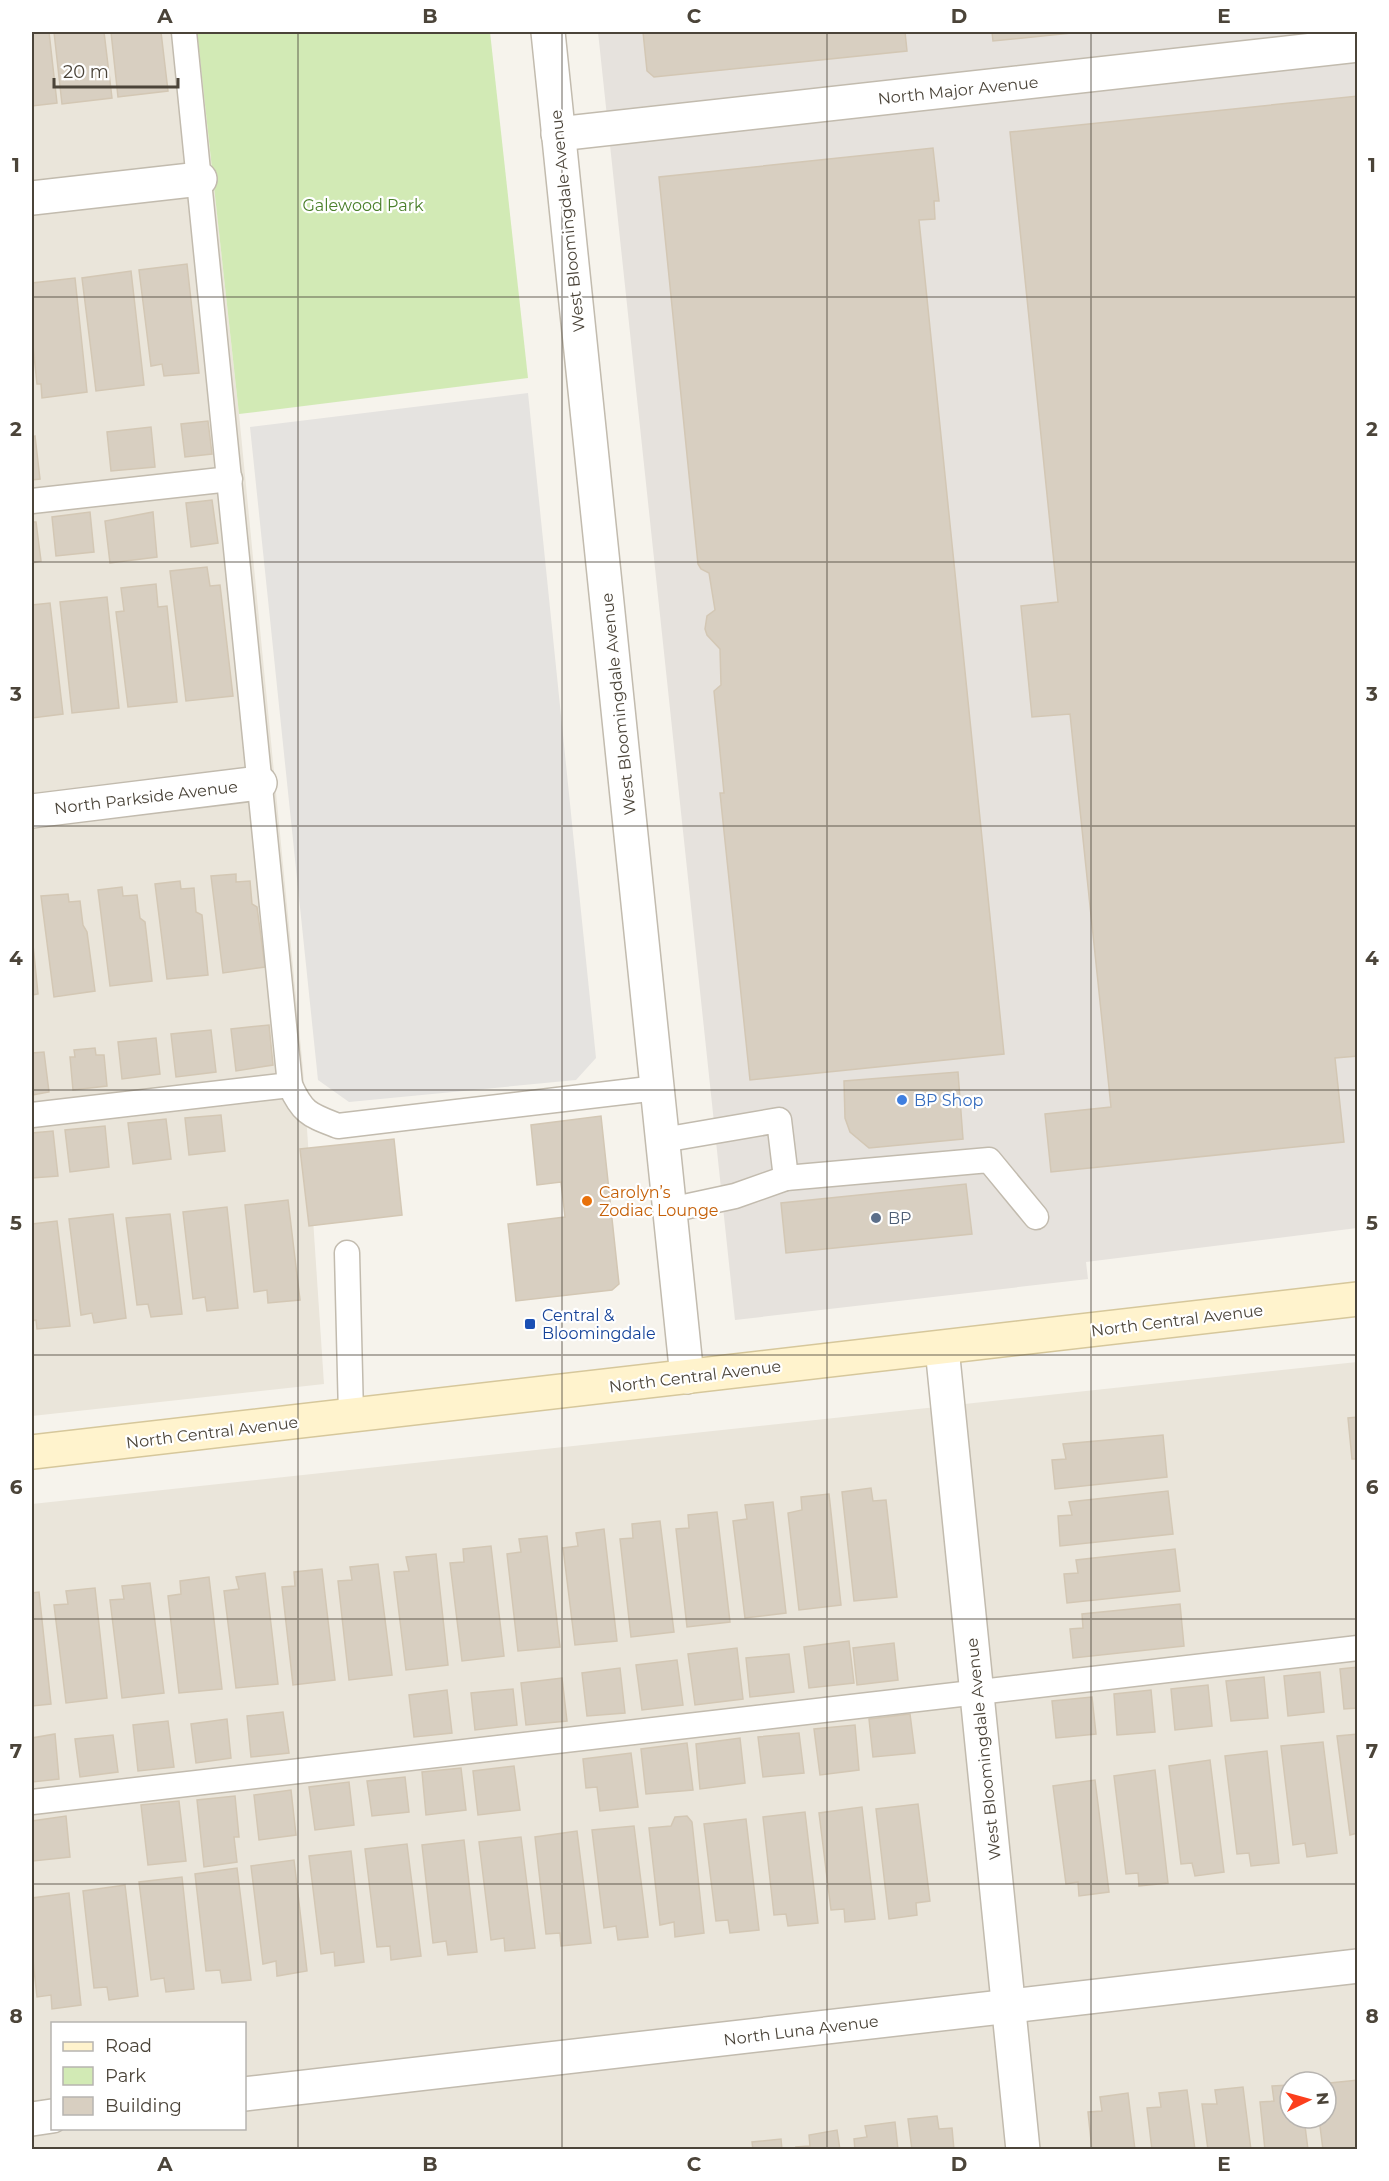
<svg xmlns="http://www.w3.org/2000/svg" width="1389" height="2181" viewBox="0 0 1389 2181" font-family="Montserrat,sans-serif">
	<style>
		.residential { fill: #eae5da; fill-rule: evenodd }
		.industrial { fill: #e6e2dd }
		.green { fill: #d2eab5 }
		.parking { fill: #e5e3e0 }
		.building { fill: #d8cfc1; stroke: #d3c7b4; stroke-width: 1.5 }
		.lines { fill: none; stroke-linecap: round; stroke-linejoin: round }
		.lane-casing { stroke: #c2bbae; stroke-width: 27 }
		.street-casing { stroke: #c2bbae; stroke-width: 36 }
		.secondary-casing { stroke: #d6c79b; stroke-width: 36 }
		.lane { stroke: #fff; stroke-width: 24 }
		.street { stroke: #fff; stroke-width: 33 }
		.secondary { stroke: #fff3cd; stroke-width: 33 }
		.grid { fill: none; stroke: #4b4439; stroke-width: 1.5; stroke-opacity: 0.55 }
		.shop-dot { fill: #3f7fe0; stroke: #fff; stroke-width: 2 }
		.food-dot { fill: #e8710a; stroke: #fff; stroke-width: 2 }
		.service-dot { fill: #5c6f8a; stroke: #fff; stroke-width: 2 }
		.transit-dot { fill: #1a4fb4; stroke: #fff; stroke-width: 2 }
		.labels { text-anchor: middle; stroke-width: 4.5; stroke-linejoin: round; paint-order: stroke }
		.street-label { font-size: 16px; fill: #4b4439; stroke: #fff }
		.park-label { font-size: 16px; fill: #4a7f2a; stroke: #fff }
		.shop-label { font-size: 16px; fill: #366cbe; stroke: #fff; text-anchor: start }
		.food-label { font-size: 16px; fill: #c56008; stroke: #fff; text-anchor: start }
		.service-label { font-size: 16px; fill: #4e5e75; stroke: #fff; text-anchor: start }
		.transit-label { font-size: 16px; fill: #164399; stroke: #fff; text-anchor: start }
		.neatline { fill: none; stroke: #4b4439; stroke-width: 2 }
		.grid-label { font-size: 20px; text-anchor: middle; font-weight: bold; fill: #4b4439 }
	</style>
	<rect width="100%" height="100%" fill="#f6f3ec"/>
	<!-- residential -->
	<g class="residential">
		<path d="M32,32H197L239,414L303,1069L324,1384L32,1416Z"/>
		<path d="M1357,1362V2149H32V1504ZM52,2024H244V2128H52ZM1290,2082H1326V2118H1290Z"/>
	</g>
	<!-- industrial -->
	<path class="industrial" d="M598,32H1357V1228L1086,1262L1088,1279L735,1320Z"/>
	<!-- green -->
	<path class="green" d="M197,32H490L528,378L239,414Z"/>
	<!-- parking -->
	<path class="parking" d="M528,393L596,1058L576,1080L349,1102L318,1080L250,427Z"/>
	<!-- building -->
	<g class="building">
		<path d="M32,32H49L57,103L32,106Z"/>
		<path d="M54,32H104L112,98L62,104Z"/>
		<path d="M111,32H161L168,91L118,97Z"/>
		<path d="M643,32H905L907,51L654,77L647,71Z"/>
		<path d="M992,32H1081L993,41Z"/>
		<path d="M1358,96V1056L1335,1058L1344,1142L1051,1172L1045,1114L1111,1107L1070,714L1032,717L1021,606L1058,602L1010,132Z"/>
		<path d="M933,148L939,201H934L935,219L919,220L1004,1054L750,1080L720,793H724L714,691L721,685L720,649L707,635L705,629L707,616L715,610L709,573L701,569L698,564L659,177Z"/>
		<path d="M187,264L199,373L164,376L162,364L151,366L139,270Z"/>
		<path d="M131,271L144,385L96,391L82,278Z"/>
		<path d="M75,278L87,392L42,398L41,384H37L32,336V283Z"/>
		<path d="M208,421L212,454L185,457L181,424Z"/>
		<path d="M151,427L155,467L111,471L107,432Z"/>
		<path d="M35,436L40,479L32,480V437Z"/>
		<path d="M212,500L218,543L191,547L186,503Z"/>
		<path d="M90,512L94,552L56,556L52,517Z"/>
		<path d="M153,512L157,557L110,563L105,521Z"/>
		<path d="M32,522H36L41,561L32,563Z"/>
		<path d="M207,567L210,586L220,585L233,696L186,701L170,571Z"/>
		<path d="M156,584L158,607L167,606L177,702L128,707L116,612L124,611L121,588Z"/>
		<path d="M107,597L119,708L72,713L60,602Z"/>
		<path d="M50,603L63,714L32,718V605Z"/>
		<path d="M236,874V882L250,881L252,904L257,907L265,967L223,973L211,876Z"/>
		<path d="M180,881L181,889L194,888L196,912L202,915L208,975L167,979L155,884Z"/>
		<path d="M122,887L123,896L137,895L140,918L145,922L152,981L110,986L98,890Z"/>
		<path d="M68,894L69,902L80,901L83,925L87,932L95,991L54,997L41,896Z"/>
		<path d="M32,935L38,994L32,995Z"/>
		<path d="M269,1025L273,1065L236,1071L231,1029Z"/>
		<path d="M211,1030L216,1072L176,1077L171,1034Z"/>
		<path d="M156,1038L160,1074L122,1079L118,1042Z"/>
		<path d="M95,1048L96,1055H104L107,1086L73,1090L70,1057H75L74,1050Z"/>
		<path d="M44,1052L49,1092L32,1095V1053Z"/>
		<path d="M958,1072L963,1139L869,1148L850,1132L845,1118L844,1081Z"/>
		<path d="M221,1115L225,1151L189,1155L185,1118Z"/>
		<path d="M601,1116L619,1284L612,1290L516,1301L508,1224L565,1217L561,1182L537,1185L531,1125Z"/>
		<path d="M166,1119L171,1159L133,1164L128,1123Z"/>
		<path d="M105,1126L109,1167L70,1172L65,1130Z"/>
		<path d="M53,1131L58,1176L32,1178V1133Z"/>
		<path d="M394,1139L402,1215L309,1226L300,1149Z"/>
		<path d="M966,1184L972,1234L786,1253L781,1203Z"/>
		<path d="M288,1200L300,1300L268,1303L267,1290L254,1292L245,1205Z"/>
		<path d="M227,1207L238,1308L207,1311L205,1297L193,1299L183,1212Z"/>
		<path d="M113,1214L126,1318L94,1323L92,1313L81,1315L69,1219Z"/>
		<path d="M170,1214L182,1314L151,1317L148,1304L137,1305L126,1218Z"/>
		<path d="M57,1221L70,1326L37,1329L36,1320L32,1321V1224Z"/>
		<path d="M1358,1417V1459H1352L1348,1418Z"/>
		<path d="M1163,1435L1167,1477L1055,1489L1052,1460L1066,1459L1063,1444Z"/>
		<path d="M871,1488L873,1501L886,1500L897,1597L854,1601L842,1492Z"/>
		<path d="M1168,1491L1173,1534L1060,1546L1058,1516L1072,1515L1069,1502Z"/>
		<path d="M829,1494L841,1605L799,1610L788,1513L802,1510L801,1497Z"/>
		<path d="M773,1502L786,1613L745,1618L733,1521L747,1519L745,1505Z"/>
		<path d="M717,1512L730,1622L687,1627L676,1529L689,1528L688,1515Z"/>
		<path d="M660,1521L674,1632L631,1637L620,1539L633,1538L632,1524Z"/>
		<path d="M604,1529L617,1641L575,1645L563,1548L578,1546L576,1533Z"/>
		<path d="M547,1536L560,1647L518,1651L507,1554L521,1552L519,1539Z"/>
		<path d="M491,1546L504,1656L462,1661L450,1563L464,1562L463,1549Z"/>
		<path d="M1175,1549L1180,1591L1067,1603L1064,1574L1078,1573L1076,1560Z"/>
		<path d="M436,1554L448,1665L406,1670L394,1572L409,1571L406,1557Z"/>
		<path d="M378,1564L392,1675L349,1680L338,1581L352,1580L350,1567Z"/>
		<path d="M322,1569L335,1680L293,1685L282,1587L295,1586L294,1572Z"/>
		<path d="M265,1573L278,1684L236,1688L224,1591L239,1589L236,1577Z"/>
		<path d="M209,1577L222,1689L179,1693L168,1596L181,1594L180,1581Z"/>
		<path d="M150,1583L164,1693L122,1698L110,1600L124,1599L122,1586Z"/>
		<path d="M95,1588L107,1698L66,1703L54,1605L68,1604L66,1591Z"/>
		<path d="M39,1592L51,1704L32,1706V1593Z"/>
		<path d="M1180,1604L1184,1646L1073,1658L1070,1629L1083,1628L1082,1614Z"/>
		<path d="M849,1641L854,1683L809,1688L804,1647Z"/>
		<path d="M894,1643L898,1680L857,1685L853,1648Z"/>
		<path d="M737,1648L743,1699L695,1705L688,1654Z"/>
		<path d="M789,1654L794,1692L750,1697L746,1658Z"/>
		<path d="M677,1660L683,1705L642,1710L636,1665Z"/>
		<path d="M1358,1667V1708L1344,1709L1340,1669Z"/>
		<path d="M620,1668L625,1713L587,1716L582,1673Z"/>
		<path d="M1320,1672L1324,1712L1288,1716L1284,1676Z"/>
		<path d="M1264,1677L1268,1718L1231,1721L1226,1681Z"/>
		<path d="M562,1678L567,1721L526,1725L521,1683Z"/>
		<path d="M1208,1685L1212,1726L1175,1730L1171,1689Z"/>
		<path d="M513,1689L517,1725L475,1730L471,1693Z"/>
		<path d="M447,1690L452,1733L414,1737L409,1695Z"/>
		<path d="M1151,1690L1155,1732L1117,1735L1114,1694Z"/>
		<path d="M1092,1697L1096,1734L1056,1738L1052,1701Z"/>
		<path d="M283,1712L289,1753L251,1757L247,1716Z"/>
		<path d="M910,1714L915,1753L873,1757L869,1719Z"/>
		<path d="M227,1719L231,1758L196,1763L191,1724Z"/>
		<path d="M168,1721L174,1767L138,1771L133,1725Z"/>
		<path d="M855,1725L859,1770L820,1775L814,1729Z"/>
		<path d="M799,1733L804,1773L763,1777L758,1737Z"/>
		<path d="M55,1734L59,1779L32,1782V1738Z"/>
		<path d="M1358,1734V1833L1350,1835L1337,1736Z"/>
		<path d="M113,1735L118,1772L80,1777L75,1739Z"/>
		<path d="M740,1738L745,1783L700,1789L696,1744Z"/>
		<path d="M1323,1742L1337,1853L1307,1857L1305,1843L1293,1845L1281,1746Z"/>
		<path d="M687,1743L693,1790L646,1794L641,1749Z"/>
		<path d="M1267,1751L1279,1863L1251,1866L1249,1853L1237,1854L1225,1756Z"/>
		<path d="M631,1753L638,1807L600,1811L597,1787L586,1788L583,1759Z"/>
		<path d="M1210,1760L1224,1872L1195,1876L1192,1863L1181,1864L1169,1766Z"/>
		<path d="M514,1766L520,1810L478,1815L473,1771Z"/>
		<path d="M461,1768L466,1810L426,1815L422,1772Z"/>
		<path d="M1155,1770L1168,1883L1139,1886L1138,1873L1126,1874L1114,1776Z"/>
		<path d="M405,1777L409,1812L372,1816L367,1781Z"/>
		<path d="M1095,1780L1109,1892L1079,1896L1078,1882L1066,1884L1053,1786Z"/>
		<path d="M349,1782L354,1825L315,1830L309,1787Z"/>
		<path d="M291,1790L296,1835L259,1840L254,1795Z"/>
		<path d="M235,1796L239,1837H234L237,1862L204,1867L197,1800Z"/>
		<path d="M179,1801L186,1861L148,1865L141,1805Z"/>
		<path d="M918,1804L930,1901L916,1903L917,1915L889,1919L876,1809Z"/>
		<path d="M862,1807L875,1919L845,1922L844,1909L831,1910L819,1813Z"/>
		<path d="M805,1812L818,1923L788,1926L786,1914L774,1915L763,1817Z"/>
		<path d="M66,1816L70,1857L33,1861L32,1821Z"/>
		<path d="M687,1816L692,1822L704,1933L675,1937L674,1922L660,1925L649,1828L671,1826L675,1817Z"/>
		<path d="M746,1819L759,1930L730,1933L728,1920L716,1921L704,1824Z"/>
		<path d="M634,1826L648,1937L618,1940L616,1926L604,1928L592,1830Z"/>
		<path d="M577,1831L591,1943L561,1946L560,1933L546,1934L535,1837Z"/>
		<path d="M521,1837L535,1948L505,1951L504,1938L491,1940L479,1842Z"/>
		<path d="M464,1840L477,1952L448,1955L446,1941L433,1943L422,1845Z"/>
		<path d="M407,1844L421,1956L391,1960L390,1946L377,1947L365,1849Z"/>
		<path d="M351,1851L364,1962L335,1966L334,1952L321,1954L309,1856Z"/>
		<path d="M294,1860L307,1971L277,1976L276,1961L263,1964L251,1866Z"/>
		<path d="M237,1868L251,1980L222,1983L220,1970L206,1971L195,1874Z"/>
		<path d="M182,1877L194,1989L166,1992L164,1978L151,1980L139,1882Z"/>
		<path d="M125,1885L138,1996L109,2000L107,1987L94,1988L83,1891Z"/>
		<path d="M69,1893L81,2005L52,2009L51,1995L37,1997L32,1951V1898Z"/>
		<path d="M1358,2080V2150H1323L1319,2118H1326V2097H1331L1330,2083Z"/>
		<path d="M1290,2085V2118H1304L1308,2150H1265L1260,2102L1274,2101L1272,2086Z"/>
		<path d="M1243,2087L1251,2150H1208L1202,2104H1217L1215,2090Z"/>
		<path d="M1187,2090L1195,2150H1152L1147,2108L1161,2107L1159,2093Z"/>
		<path d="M1128,2093L1135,2150H1092L1088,2112L1102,2111L1100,2097Z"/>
		<path d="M937,2116L939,2129L952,2128L954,2150H912L908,2119Z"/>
		<path d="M895,2122L898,2150H855L854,2139L867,2137L865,2126Z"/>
		<path d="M837,2130L840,2150H797L796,2147L810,2146L809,2135Z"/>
		<path d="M781,2139L782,2150H753L752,2142Z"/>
	</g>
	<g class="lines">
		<defs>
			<g id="lane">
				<path d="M184,32L290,1085C303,1114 310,1115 338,1126L657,1088"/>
				<path d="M32,501L230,479"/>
				<path d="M32,1115L290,1085"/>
				<path d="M663,1140L779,1120L786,1178"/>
				<path d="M670,1210L735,1196L786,1178L989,1160L1036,1217"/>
				<path d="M347,1253L351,1415"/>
				<path d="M32,1802L1358,1648"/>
			</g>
			<g id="street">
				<path d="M548,32L687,1377"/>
				<path d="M558,134L1358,45"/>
				<path d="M32,198L200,179"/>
				<path d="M32,811L260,783"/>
				<path d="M942,1348L1023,2150"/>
				<path d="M244,2094L1358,1966"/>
				<path d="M32,2119L52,2116"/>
			</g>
			<path id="secondary" d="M32,1452L1358,1299"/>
		</defs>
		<!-- lane casing -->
		<use href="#lane" class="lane-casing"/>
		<!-- street casing -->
		<use href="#street" class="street-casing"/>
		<!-- secondary casing -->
		<use href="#secondary" class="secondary-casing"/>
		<!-- lane -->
		<use href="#lane" class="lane"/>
		<!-- street -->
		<use href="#street" class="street"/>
		<!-- secondary -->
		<use href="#secondary" class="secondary"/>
	</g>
	<!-- grid -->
	<path class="grid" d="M298,32V2150M562,32V2150M827,32V2150M1091,32V2150M32,297H1358M32,562H1358M32,826H1358M32,1090H1358M32,1355H1358M32,1619H1358M32,1884H1358"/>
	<!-- markers -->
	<circle class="shop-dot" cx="902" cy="1100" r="6"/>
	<circle class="food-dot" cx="587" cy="1201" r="6"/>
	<circle class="service-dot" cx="876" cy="1218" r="6"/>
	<rect class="transit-dot" x="524" y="1318" width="12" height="12" rx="3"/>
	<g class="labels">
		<!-- street labels -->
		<g class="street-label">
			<text transform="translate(958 90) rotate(-6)" y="6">North Major Avenue</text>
			<text transform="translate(567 221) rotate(-96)" y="6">West Bloomingdale Avenue</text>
			<text transform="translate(618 704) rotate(-96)" y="6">West Bloomingdale Avenue</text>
			<text transform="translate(146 797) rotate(-7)" y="6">North Parkside Avenue</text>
			<text transform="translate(1177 1320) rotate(-7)" y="6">North Central Avenue</text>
			<text transform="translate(695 1376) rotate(-7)" y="6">North Central Avenue</text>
			<text transform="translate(212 1432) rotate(-7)" y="6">North Central Avenue</text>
			<text transform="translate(983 1749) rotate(-96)" y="6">West Bloomingdale Avenue</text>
			<text transform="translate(801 2030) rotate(-7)" y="6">North Luna Avenue</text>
		</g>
		<!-- park labels -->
		<g class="park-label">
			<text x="363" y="211">Galewood Park</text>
		</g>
		<!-- shop labels -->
		<g class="shop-label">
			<text x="914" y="1106">BP Shop</text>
		</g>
		<!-- food labels -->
		<g class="food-label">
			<text x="599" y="1198">Carolyn’s<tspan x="599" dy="18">Zodiac Lounge</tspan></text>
		</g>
		<!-- service labels -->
		<g class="service-label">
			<text x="888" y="1224">BP</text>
		</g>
		<!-- transit labels -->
		<g class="transit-label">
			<text x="542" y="1321">Central &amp;<tspan x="542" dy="18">Bloomingdale</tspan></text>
		</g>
	</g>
	<!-- border -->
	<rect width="1389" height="2181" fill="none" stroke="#ffffff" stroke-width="66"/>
	<!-- legend -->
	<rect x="51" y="2022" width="195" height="108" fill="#ffffff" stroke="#b7b4b0" stroke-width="1.5"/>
	<rect x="63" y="2042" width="30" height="9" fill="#fff3cd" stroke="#b7b4b0" stroke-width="1.5"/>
	<text x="105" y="2052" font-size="18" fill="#4b4439">Road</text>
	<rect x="63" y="2067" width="30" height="18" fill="#d2eab5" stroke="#b7b4b0" stroke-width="1.5"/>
	<text x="105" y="2082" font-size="18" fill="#4b4439">Park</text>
	<rect x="63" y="2097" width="30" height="18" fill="#d8cfc1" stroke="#b7b4b0" stroke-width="1.5"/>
	<text x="105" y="2112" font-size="18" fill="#4b4439">Building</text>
	<!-- north arrow -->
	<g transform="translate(1308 2100) rotate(85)"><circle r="28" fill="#ffffff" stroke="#b7b4b0" stroke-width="1.5"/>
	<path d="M0-4.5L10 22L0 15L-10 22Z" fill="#fc3f1d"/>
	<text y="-9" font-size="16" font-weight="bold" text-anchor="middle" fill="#4b4439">N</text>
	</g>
	<!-- scale -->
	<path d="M54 78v9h124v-9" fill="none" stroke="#4b4439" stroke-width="3"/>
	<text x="63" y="78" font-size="18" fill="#4b4439" stroke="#ffffff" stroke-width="4.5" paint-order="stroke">20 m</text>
	<rect x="33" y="33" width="1323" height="2115" class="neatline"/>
	<g class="grid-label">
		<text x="165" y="23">A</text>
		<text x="430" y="23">B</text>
		<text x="694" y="23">C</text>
		<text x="959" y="23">D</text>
		<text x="1224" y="23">E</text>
		<text x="16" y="172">1</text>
		<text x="1372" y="172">1</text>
		<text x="16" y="436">2</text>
		<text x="1372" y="436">2</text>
		<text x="16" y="701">3</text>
		<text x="1372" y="701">3</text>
		<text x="16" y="965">4</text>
		<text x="1372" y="965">4</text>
		<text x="16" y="1230">5</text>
		<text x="1372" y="1230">5</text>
		<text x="16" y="1494">6</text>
		<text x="1372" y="1494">6</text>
		<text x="16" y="1758">7</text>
		<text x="1372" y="1758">7</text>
		<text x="16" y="2023">8</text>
		<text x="1372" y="2023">8</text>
		<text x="165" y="2171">A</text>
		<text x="430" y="2171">B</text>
		<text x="694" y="2171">C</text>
		<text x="959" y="2171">D</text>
		<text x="1224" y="2171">E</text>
	</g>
</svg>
